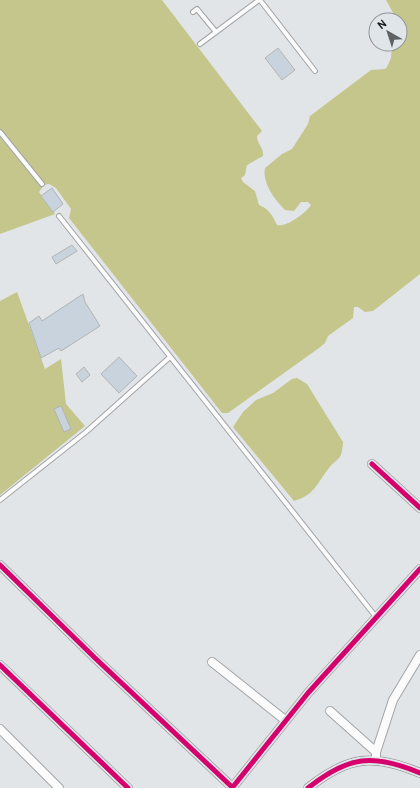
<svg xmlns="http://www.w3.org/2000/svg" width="420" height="788" viewBox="0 0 420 788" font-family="Overpass,sans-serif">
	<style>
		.forest { fill: #c4c68c }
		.building { fill: #c9d3dd; stroke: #b1b4b5 }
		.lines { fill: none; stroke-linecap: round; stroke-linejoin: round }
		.lane-casing { stroke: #a2a4a6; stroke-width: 6 }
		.street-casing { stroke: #a2a4a6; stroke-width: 10 }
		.lane { stroke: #fbfbfc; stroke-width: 4 }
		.street { stroke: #fbfbfc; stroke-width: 8 }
		.cycleway-casing { stroke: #e0e5ea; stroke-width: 8 }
		.cycleway { stroke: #d6006c; stroke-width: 5 }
	</style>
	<rect width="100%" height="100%" fill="#e2e5e8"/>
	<!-- forest -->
	<g class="forest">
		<path d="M0,0H162L262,131L257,136C257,144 264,148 263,156L247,165L245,175L241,178L243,182L255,191L259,205C269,209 273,216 277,225C286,228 307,212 311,205L308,202H301L294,211L285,210C275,200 262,183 265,168L282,154L292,149L308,124L310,116L371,70L385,69L387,67L391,58L392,44H400V20H397L386,0H420V274L373,311L365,312L358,307H354L353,318L328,336L325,343L319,348L228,413H222L69,218L71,209L56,188L49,184L44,185L39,192L55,214L0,234Z"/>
		<path d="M17,292L45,369L61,359L66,404L85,426L0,495V301Z"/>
		<path d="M297,378L307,384L343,442C342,461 338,457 329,468C316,484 316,494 294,501L233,427L243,412L256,400L273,393L292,379Z"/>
	</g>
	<!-- building -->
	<g class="building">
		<path d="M278,48L295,70L282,80L265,58Z"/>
		<path d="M52,188L63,204L53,212L41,196Z"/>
		<path d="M72,245L77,251L56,264L52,257Z"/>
		<path d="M83,294L85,302L100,326L61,351L59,348L41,358L29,323L39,316L42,321Z"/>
		<path d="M119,357L137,376L119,393L101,374Z"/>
		<path d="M84,367L90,375L82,382L76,374Z"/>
		<path d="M61,406L71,429L64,432L54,409Z"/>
	</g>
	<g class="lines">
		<defs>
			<g id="lane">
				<path d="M260,0L315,71"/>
				<path d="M193,12L197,9L216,32"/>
				<path d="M200,44L259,0"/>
				<path d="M0,132L42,184"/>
				<path d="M59,216L376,617"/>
				<path d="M0,500L86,432L170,357"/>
			</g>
			<g id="street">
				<path d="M372,464L420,508"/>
				<path d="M0,565L95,658L232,787"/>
				<path d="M212,662L285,720"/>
				<path d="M0,665L128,788"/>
				<path d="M330,711L376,752"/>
				<path d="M0,729L59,788"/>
				<path d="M376,761V752L393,700L420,655"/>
				<path d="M232,788L308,693L420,569"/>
				<path d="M308,788C348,756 373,753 420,773"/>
			</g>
		</defs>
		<!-- lane casing -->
		<use href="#lane" class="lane-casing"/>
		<!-- street casing -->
		<use href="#street" class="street-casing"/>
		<!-- lane -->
		<use href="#lane" class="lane"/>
		<!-- street -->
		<use href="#street" class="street"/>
		<defs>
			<g id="cycleway">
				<path d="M372,464L420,508"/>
				<path d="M0,565L95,658L232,787"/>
				<path d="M0,665L128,788"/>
				<path d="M232,788L308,693L420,569"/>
				<path d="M308,788C348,756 373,753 420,773"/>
			</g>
		</defs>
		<!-- cycleway casing -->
		<use href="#cycleway" class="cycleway-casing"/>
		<!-- cycleway -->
		<use href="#cycleway" class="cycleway"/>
	</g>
	<!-- north arrow -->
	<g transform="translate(388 32) rotate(321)"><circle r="19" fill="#e0e5ea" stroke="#909498"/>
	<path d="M0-3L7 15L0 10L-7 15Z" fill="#5f6163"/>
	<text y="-6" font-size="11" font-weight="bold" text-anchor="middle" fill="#181a1c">N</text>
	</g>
</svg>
